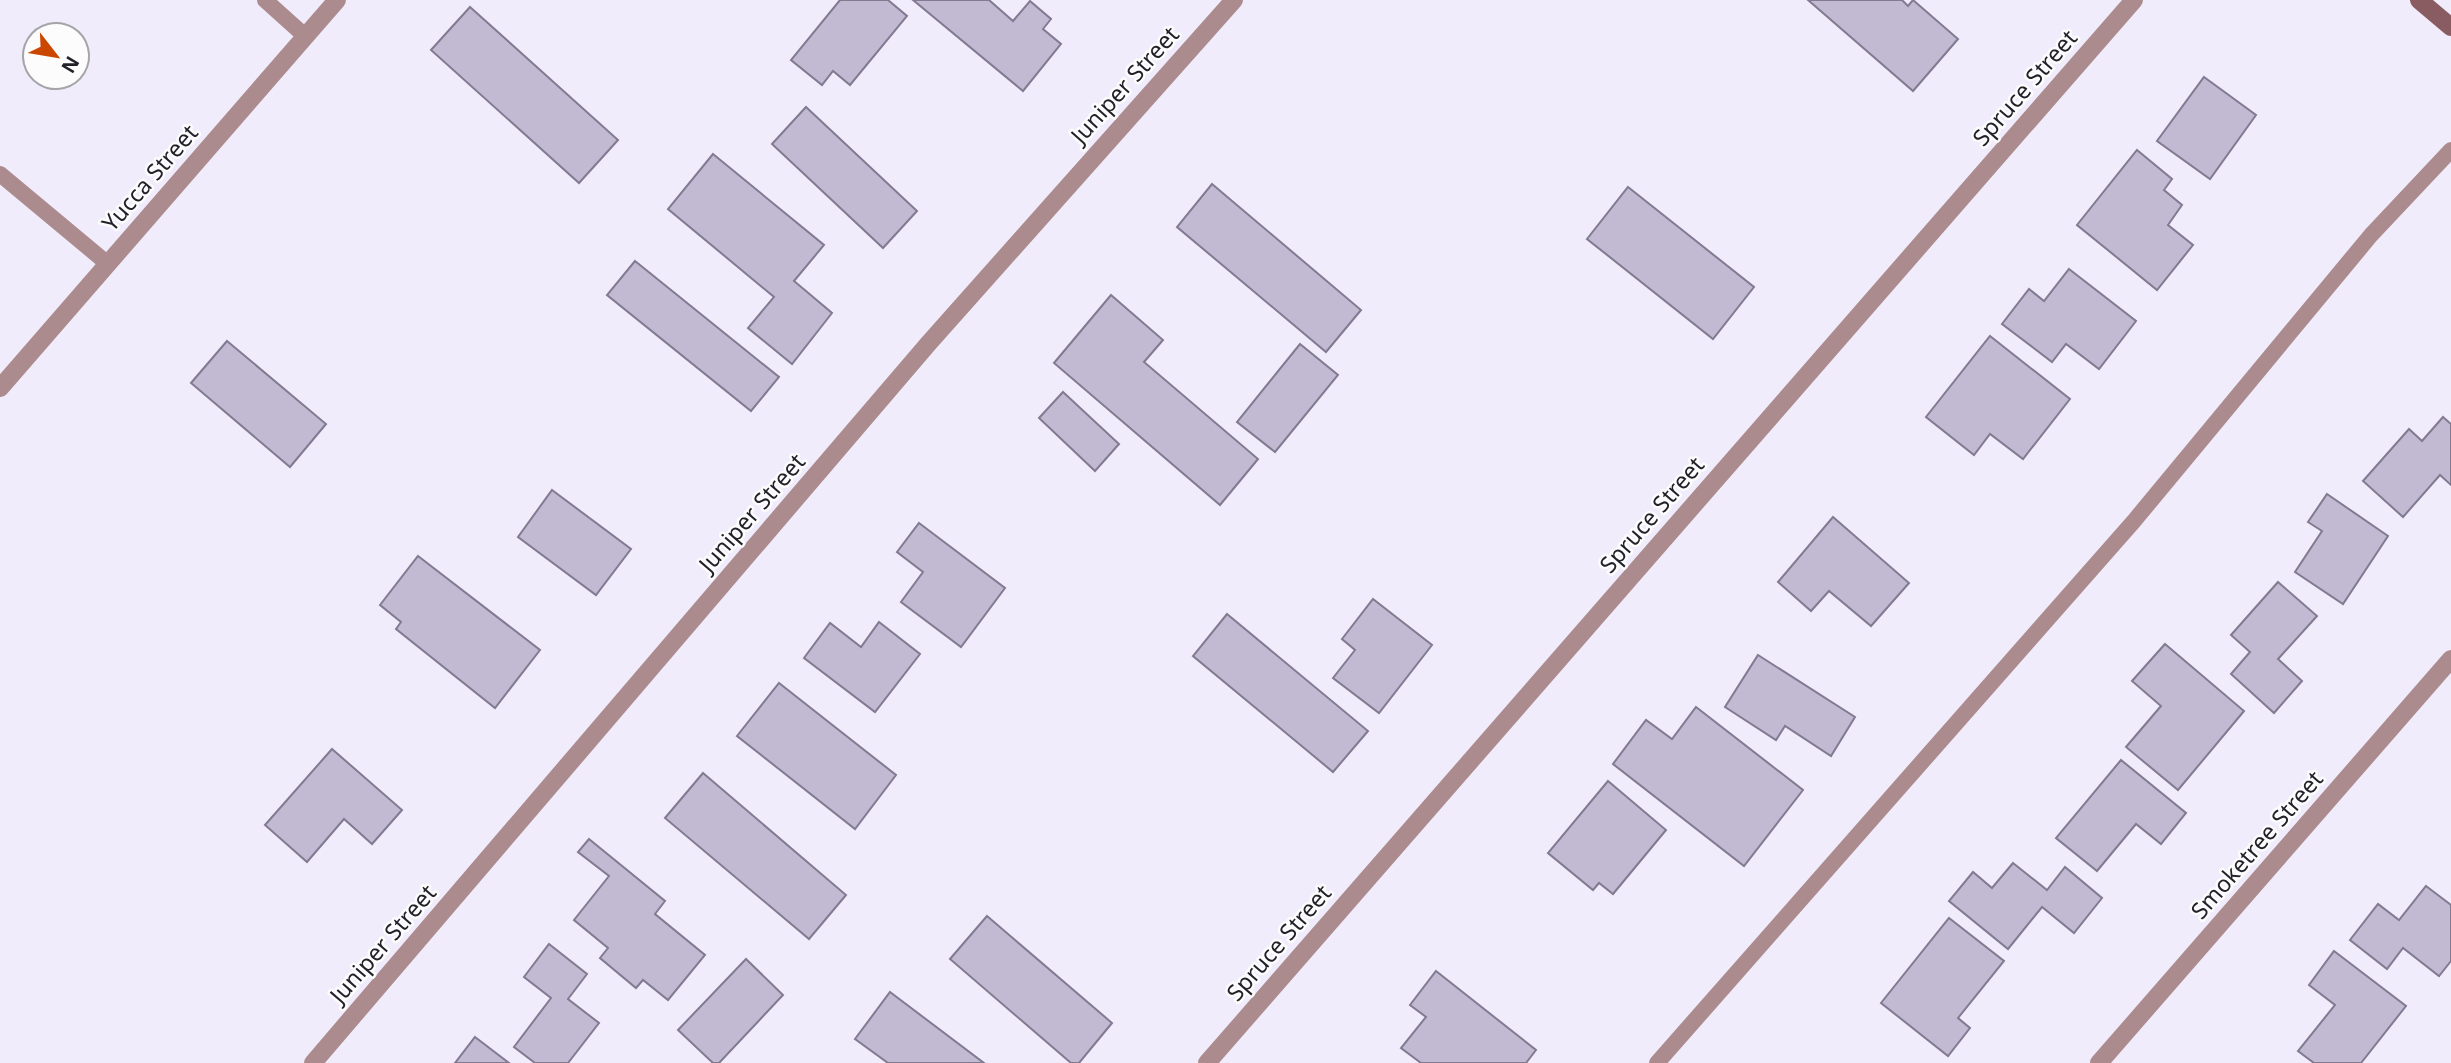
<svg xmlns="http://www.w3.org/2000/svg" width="2451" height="1063" viewBox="0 0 2451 1063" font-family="'Noto Sans',sans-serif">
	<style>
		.building { fill: #c1bad2; stroke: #817b92; stroke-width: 2 }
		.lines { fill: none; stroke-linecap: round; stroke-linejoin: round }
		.lane { stroke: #ab8b8e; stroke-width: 16 }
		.street { stroke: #ab8b8e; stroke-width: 18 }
		.secondary { stroke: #885c61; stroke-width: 18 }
		.labels { text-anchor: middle; stroke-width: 5; stroke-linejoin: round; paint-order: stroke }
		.street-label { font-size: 23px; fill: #222029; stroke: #fcfcfc }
	</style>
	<rect width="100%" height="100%" fill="#f0ecfb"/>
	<!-- building -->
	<g class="building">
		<path d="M840,0H888L907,16L850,85L833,71L822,85L791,60Z"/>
		<path d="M913,0H989L1013,21L1030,1L1051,19L1043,29L1061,44L1023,91Z"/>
		<path d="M1808,0H1902L1908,6L1913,0L1958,39L1913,91Z"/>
		<path d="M470,7L618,140L579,183L431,50Z"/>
		<path d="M2204,77L2256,115L2210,179L2157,141Z"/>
		<path d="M806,107L917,211L883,248L772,144Z"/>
		<path d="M2137,150L2172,179L2164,190L2182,205L2168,225L2193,245L2157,290L2077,225Z"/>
		<path d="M713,154L824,245L794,281L832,313L792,364L748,328L774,297L668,209Z"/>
		<path d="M1212,184L1361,310L1326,352L1177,227Z"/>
		<path d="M1628,187L1754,287L1713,339L1587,239Z"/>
		<path d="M635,261L779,377L751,411L607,295Z"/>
		<path d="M2069,269L2136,321L2099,369L2066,344L2052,362L2002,324L2029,289L2044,301Z"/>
		<path d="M1111,295L1163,340L1144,362L1258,459L1220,505L1054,363Z"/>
		<path d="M1990,336L2070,399L2023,459L1990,434L1974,455L1926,417Z"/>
		<path d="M227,341L326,424L290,467L191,383Z"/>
		<path d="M1300,344L1338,375L1275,452L1237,422Z"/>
		<path d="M1063,392L1119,444L1095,471L1039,418Z"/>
		<path d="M2443,417L2451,424V485L2440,475L2403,517L2363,481L2409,429L2422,441Z"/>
		<path d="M552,490L631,549L596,595L518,537Z"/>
		<path d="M2327,494L2388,536L2343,604L2295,572L2322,531L2308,522Z"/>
		<path d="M1833,517L1909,583L1871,626L1829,591L1811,611L1778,582Z"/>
		<path d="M919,523L1005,588L961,647L901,602L923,572L897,552Z"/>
		<path d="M418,556L540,650L495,708L396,629L401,622L380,605Z"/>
		<path d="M2278,582L2317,616L2278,659L2302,681L2274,713L2231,674L2250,652L2231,635Z"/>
		<path d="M1373,599L1432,645L1379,713L1333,678L1355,650L1342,639Z"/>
		<path d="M1227,614L1368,731L1333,772L1193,656Z"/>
		<path d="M879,622L920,654L875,712L804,658L830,623L861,647Z"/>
		<path d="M2165,644L2244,711L2178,790L2126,747L2161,706L2132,681Z"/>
		<path d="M1758,655L1855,717L1831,756L1785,726L1776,740L1725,707Z"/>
		<path d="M779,683L896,775L855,829L737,736Z"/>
		<path d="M1696,707L1803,790L1744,866L1613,764L1646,720L1672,739Z"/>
		<path d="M332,749L402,810L372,844L344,819L307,862L265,825Z"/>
		<path d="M2121,760L2186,813L2161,844L2136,824L2097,871L2056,838Z"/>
		<path d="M703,773L846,895L809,939L665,818Z"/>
		<path d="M1608,781L1666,830L1613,894L1599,883L1593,890L1548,853Z"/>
		<path d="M589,839L665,901L655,914L705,955L668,1000L643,980L636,988L600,958L608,948L574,920L609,876L578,852Z"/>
		<path d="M2013,863L2047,890L2065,867L2102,898L2074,933L2042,907L2008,949L1949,901L1973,872L1992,888Z"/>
		<path d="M2426,886L2451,905V961L2439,976L2403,948L2387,969L2350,940L2378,904L2399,920Z"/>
		<path d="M987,916L1112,1023L1079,1063H1071L950,959Z"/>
		<path d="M1949,918L2004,961L1958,1018L1970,1028L1948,1056L1881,1003Z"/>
		<path d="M549,944L587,974L568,999L599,1023L568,1063H535L514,1047L551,998L524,977Z"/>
		<path d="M2334,951L2406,1006L2361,1063H2314L2298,1051L2335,1005L2309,985Z"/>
		<path d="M746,959L783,995L719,1063H713L678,1030Z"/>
		<path d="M1436,971L1536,1050L1526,1063H1421L1401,1048L1426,1017L1410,1005Z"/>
		<path d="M890,992L984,1063H888L855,1039Z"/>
		<path d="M475,1037L509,1063H455Z"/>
	</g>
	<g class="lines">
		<!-- lane -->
		<g class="lane">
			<path d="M265,0L305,36"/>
			<path d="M0,174L108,264"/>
			<path d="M1657,1063L2134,521L2371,235L2451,150"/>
		</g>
		<!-- street -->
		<g class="street">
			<path d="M0,388L337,0"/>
			<path d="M313,1063L928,344L1234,0"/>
			<path d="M1207,1063L2134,0"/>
			<path d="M2099,1063L2451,659"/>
		</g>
		<!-- secondary -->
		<path class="secondary" d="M2419,0L2451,27"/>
	</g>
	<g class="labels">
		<!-- street labels -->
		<g class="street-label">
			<text transform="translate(1125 85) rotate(-48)" y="8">Juniper Street</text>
			<text transform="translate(2025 88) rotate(-49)" y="8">Spruce Street</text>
			<text transform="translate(150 178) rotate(-49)" y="8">Yucca Street</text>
			<text transform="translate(752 513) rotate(-49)" y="8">Juniper Street</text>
			<text transform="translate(1652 515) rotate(-49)" y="8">Spruce Street</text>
			<text transform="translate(2257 845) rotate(-49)" y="8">Smoketree Street</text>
			<text transform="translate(1279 943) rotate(-49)" y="8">Spruce Street</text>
			<text transform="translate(383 944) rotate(-49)" y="8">Juniper Street</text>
		</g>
	</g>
	<!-- north arrow -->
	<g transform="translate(56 56) rotate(121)"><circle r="33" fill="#fcfcfc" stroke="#a5a4a8" stroke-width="2"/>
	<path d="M0-5L12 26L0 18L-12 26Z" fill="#cb4700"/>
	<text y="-10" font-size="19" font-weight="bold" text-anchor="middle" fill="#222029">N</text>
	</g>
</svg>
